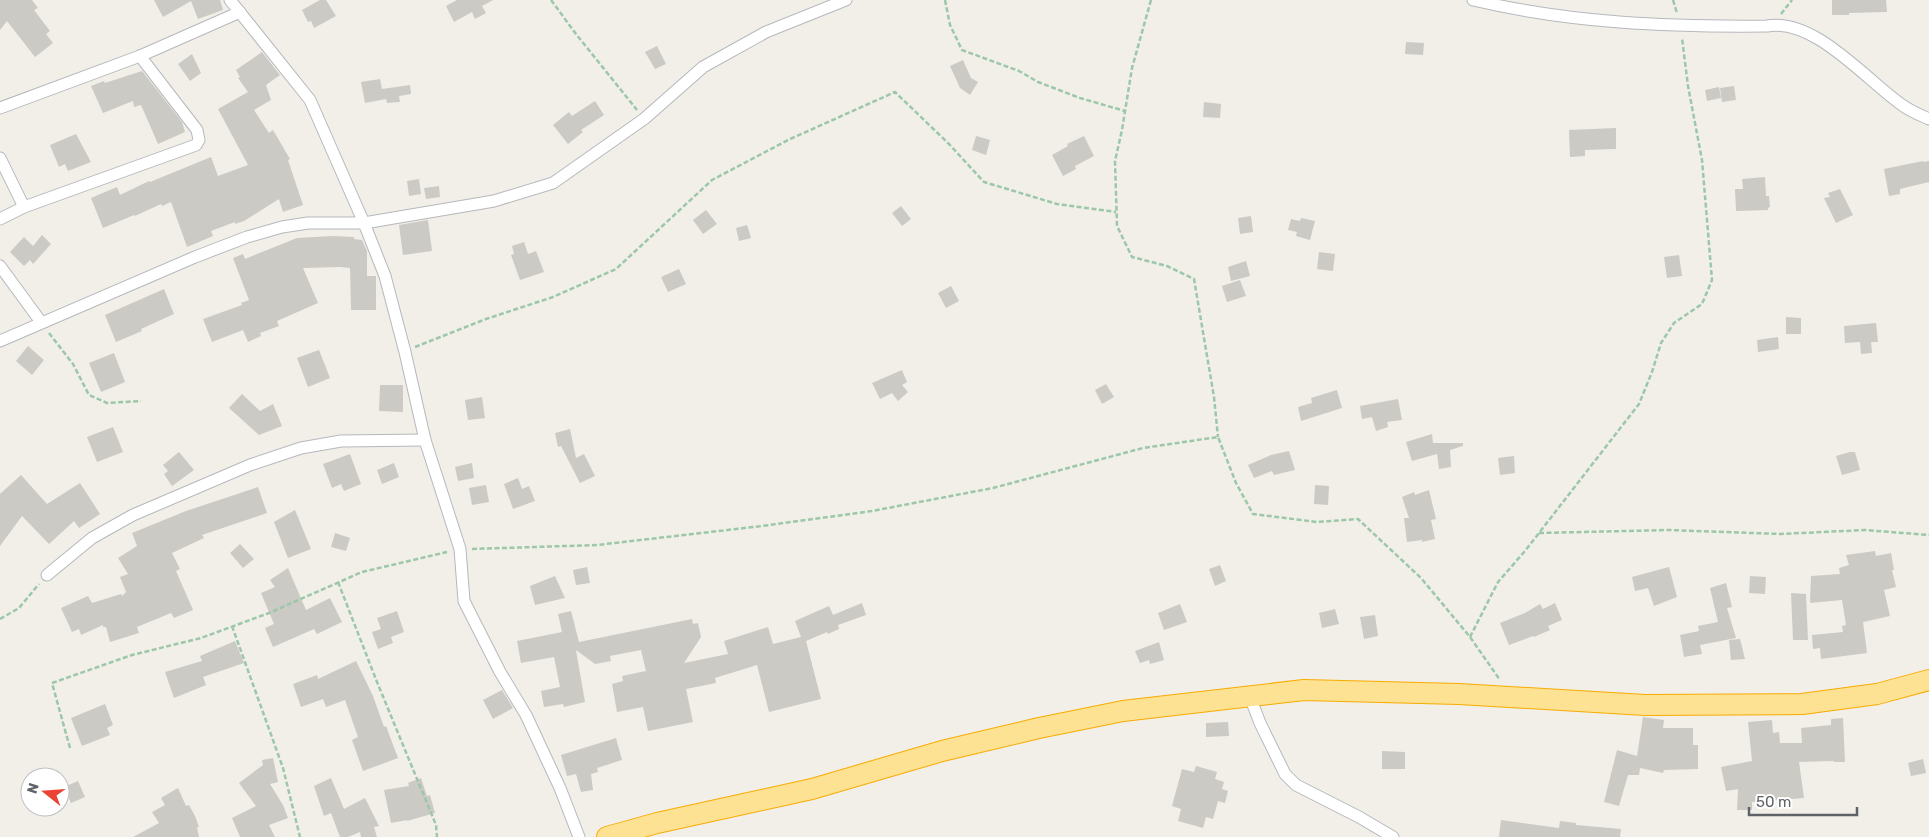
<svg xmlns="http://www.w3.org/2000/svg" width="1929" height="837" viewBox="0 0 1929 837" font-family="Rubik,sans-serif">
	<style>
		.building { fill: #cccac5 }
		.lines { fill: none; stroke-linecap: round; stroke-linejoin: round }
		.street-casing { stroke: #b5b8bc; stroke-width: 13 }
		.highway-casing { stroke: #f9ab00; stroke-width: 22 }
		.path { stroke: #9cc7a9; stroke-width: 2.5; stroke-dasharray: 5 2.5; stroke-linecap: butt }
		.street { stroke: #fff; stroke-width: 11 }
		.highway { stroke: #fde293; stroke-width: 20 }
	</style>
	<rect width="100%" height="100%" fill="#f1efe8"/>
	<!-- building -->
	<g class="building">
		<path d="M0,0H32L38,8L34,10L50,31L46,34L53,43L35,57L7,21L0,30Z"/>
		<path d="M154,0H220L223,10L198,19L191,1L163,17Z"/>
		<path d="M320,0H326L336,16L314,28L311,21L308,22L302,10Z"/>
		<path d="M457,0H493L482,6L486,13L475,19L472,12L454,22L446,6Z"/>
		<path d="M1832,0H1886L1887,12L1849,13V15H1832Z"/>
		<path d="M1406,42L1424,43L1423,55L1405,54Z"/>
		<path d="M657,46L666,64L655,69L645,52Z"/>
		<path d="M262,52L280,75L266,85L271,100L254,110L269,133L273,130L290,159L288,160L303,205L283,212L279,199L244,221L235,224V222L211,231L213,236L187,247L171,202L162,206L161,204L135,216L134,215L103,228L91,198L117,187L120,195L149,181L150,182L211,157L218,176L248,165L218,109L248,92L238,78L240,77L236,70Z"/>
		<path d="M192,54L201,73L190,81L178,64Z"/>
		<path d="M963,60L971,78L978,82L970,95L960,88L950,66Z"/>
		<path d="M142,71L182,122L185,132L158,144L141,105L134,107L133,101L103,113L91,86L104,81L105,83Z"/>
		<path d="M380,79L382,89L410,85L411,94L399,96L400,102L387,103L386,99L365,103L361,82Z"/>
		<path d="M1734,86L1736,100L1722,102L1720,88Z"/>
		<path d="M1719,87L1721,98L1707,101L1705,90Z"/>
		<path d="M595,101L604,115L581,130L583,132L568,144L553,125L569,112L572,116Z"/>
		<path d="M1204,102L1221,104L1220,118L1203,117Z"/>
		<path d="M1616,128V149L1585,150V156L1570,157L1569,130Z"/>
		<path d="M76,134L91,162L68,171L65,164L59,167L50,145Z"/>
		<path d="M976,136L990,140L986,155L972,150Z"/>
		<path d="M1084,136L1094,156L1075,166L1076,169L1063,176L1052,155L1068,146L1067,144Z"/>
		<path d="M1923,161V162L1929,161V182L1900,189V194L1889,196L1884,169Z"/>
		<path d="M1765,177L1766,196H1769L1770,207L1768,208V210L1736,211L1735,189H1743L1742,179Z"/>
		<path d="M419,179L421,194L409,196L407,181Z"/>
		<path d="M439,186L440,197L426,199L424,188Z"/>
		<path d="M1840,189L1853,215L1836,223L1824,198L1830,197L1828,193Z"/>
		<path d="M901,206L911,219L902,226L892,213Z"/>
		<path d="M706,210L717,224L703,234L693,220Z"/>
		<path d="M1251,216L1253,232L1240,234L1238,218Z"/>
		<path d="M1301,218L1315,221L1310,240L1296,236L1297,232L1288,230L1291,219L1300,221Z"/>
		<path d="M428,220L432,251L403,255L399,225Z"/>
		<path d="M747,225L751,238L739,241L736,228Z"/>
		<path d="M42,235L51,244L33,264L30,260L24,266L10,252L24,237L33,246Z"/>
		<path d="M333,236L354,237V239L362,240L367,251V276H376V310H351L350,268L340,267L303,268L318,303L277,321L279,326L260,333L261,336L248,342L243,330L212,342L203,319L242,305L241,303L249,300L233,258L243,254L245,259L297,238Z"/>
		<path d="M524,242L528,254L536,251L544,272L520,280L511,255L514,254L512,246Z"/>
		<path d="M1319,252L1335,254L1333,271L1317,269Z"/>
		<path d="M1679,255L1682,276L1667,278L1664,257Z"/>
		<path d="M1246,261L1250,276L1231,281L1228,267Z"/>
		<path d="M679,269L686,284L668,292L661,277Z"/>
		<path d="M1240,280L1246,296L1227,302L1222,286Z"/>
		<path d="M951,286L959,301L946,308L938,293Z"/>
		<path d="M164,289L174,314L141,329L142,331L116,342L105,315Z"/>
		<path d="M1786,317L1801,318V334H1786Z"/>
		<path d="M1876,323L1878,342H1871L1872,353L1861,354L1860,342L1845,343L1844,326Z"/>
		<path d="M1778,337L1779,349L1758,352L1757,340Z"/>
		<path d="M28,346L44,360L32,375L16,361Z"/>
		<path d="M319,350L330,378L308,387L297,358Z"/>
		<path d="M114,353L125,382L101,392L89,363Z"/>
		<path d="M902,370L907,382L902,385L908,392L898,401L892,393L880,399L872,383Z"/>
		<path d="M1106,384L1114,397L1102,404L1095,390Z"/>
		<path d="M380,385H403V412L379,411Z"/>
		<path d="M1337,390L1342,408L1301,421L1298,407L1312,403L1311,398Z"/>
		<path d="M242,394L260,411L273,404L282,426L259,435L229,408Z"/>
		<path d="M482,397L485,418L468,420L465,400Z"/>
		<path d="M1398,399L1402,420L1387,422L1388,427L1376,431L1372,417L1362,419L1360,406Z"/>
		<path d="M113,427L123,452L97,462L87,437Z"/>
		<path d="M570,429L576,458L584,454L595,476L580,483L561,446L558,447L555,433Z"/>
		<path d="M1432,434L1433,443H1463V446L1450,450L1451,467L1439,469L1437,454L1412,461L1406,442Z"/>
		<path d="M1289,451L1295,470L1274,475L1272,471L1254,478L1248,465L1271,455Z"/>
		<path d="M179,452L194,470L172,486L164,474L168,471L163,465Z"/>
		<path d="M1850,452H1855L1860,470L1842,475L1836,456Z"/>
		<path d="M350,454L361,484L344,491L341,484L332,488L323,464Z"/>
		<path d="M1514,456L1515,473L1500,475L1498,458Z"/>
		<path d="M394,463L399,477L382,484L377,470Z"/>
		<path d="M472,463L474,478L458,481L455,467Z"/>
		<path d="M21,475L47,504L80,483L100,514L79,528L74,521L49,544L22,516L0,546V494Z"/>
		<path d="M518,478L522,489L529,486L535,501L513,509L504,484Z"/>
		<path d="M486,485L489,502L472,505L469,488Z"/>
		<path d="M1315,485L1329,486L1328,505L1314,504Z"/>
		<path d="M258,487L267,513L202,535L204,538L172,553L180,569L176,571L193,610L174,618L171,613L137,627L139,633L110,642L106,627H103V625L81,635L79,629L72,632L61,608L88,596L92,603L121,594L122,596L126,592L120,577L128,574L118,558L137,546L132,533L186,511Z"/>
		<path d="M1429,490L1436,519L1431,520L1435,539L1422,542V540L1407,542L1404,518H1409L1402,497L1414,492L1415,495Z"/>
		<path d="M295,510L311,549L288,558L274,522Z"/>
		<path d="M335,533L350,538L346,551L331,547Z"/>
		<path d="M240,544L254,559L243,568L230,553Z"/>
		<path d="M1875,551L1876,556L1891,553L1894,570H1892L1896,587L1884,590L1890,616L1863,622L1867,653L1821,659L1820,648L1813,649L1812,635L1843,632L1842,626L1846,625L1842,600L1810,603L1811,576L1840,574L1839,568L1849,565L1846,555Z"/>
		<path d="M1220,565L1226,581L1215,586L1209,569Z"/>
		<path d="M587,567L590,583L576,585L573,570Z"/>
		<path d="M1669,567L1677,597L1654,606L1648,588L1635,591L1632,577Z"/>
		<path d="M288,568L306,610L330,598L342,622L317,634L314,629L273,647L265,628L274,624L261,593L275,587L270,580Z"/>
		<path d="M555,576L565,598L535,605L530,586Z"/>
		<path d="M1750,576L1766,577L1765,594L1749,593Z"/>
		<path d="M1726,583L1732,607L1727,608L1736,638L1700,645L1702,654L1684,657L1680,635L1699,631L1698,626L1718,622L1710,588Z"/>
		<path d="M1791,593L1806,594L1808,640H1793Z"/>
		<path d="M862,603L866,615L838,625L839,629L828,634L827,632L806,641L821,699L769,712L757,665L715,678L716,683L686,689L693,722L648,731L643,707L617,712L612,684L623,681L622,676L646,671L641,650L610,656L611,661L595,664L576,650L585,702L564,707L563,704L544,707L541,691L560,687L554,657L521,663L517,641L562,632L558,614L571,611L579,642L692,619L693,624L698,623L701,637L684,663L728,654L724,641L768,627L773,644L801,637L795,621L829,606L833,615Z"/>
		<path d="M1555,603L1562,620L1548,626L1550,630L1534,637L1533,636L1509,645L1500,623L1525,613L1540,604L1543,609Z"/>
		<path d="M1180,604L1187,622L1164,630L1158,613Z"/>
		<path d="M1335,609L1339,624L1322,628L1319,613Z"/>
		<path d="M397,611L404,632L391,637L393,643L378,649L372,632L381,629L377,618Z"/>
		<path d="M1375,615L1378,636L1364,639L1360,617Z"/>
		<path d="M1740,639L1745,659L1731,660L1729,640Z"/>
		<path d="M235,641L244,663L203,677L206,685L174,698L165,672L202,661L200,656Z"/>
		<path d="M1159,642L1164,660L1150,664L1149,660L1140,663L1135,651Z"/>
		<path d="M356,661L373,696L384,727L386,726L398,758L363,771L352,740L358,737L345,700L326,707L323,699L301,707L293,684L317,675L318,679Z"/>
		<path d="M502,690L513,708L493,719L483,700Z"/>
		<path d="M105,704L113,725L107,728L110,735L82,746L71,718Z"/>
		<path d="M1643,717L1664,720L1663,728H1693V745H1698V769L1664,770L1663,773L1640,768L1639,775H1628L1619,806L1604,802L1617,750L1637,756Z"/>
		<path d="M1843,718L1845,762H1834V761L1799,762L1804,798L1752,802V810H1737L1738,789L1726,791L1721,767L1752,761L1748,722L1772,720L1773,733L1779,732L1780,743H1802L1801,728L1831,725V719Z"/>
		<path d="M1228,722L1229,736L1206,737V723Z"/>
		<path d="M616,738L622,760L597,768L598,772L591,774L593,790L581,792L576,774L567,776L561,755Z"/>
		<path d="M1382,751L1405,752V769H1382Z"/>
		<path d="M273,758L278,782L270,784L283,805L288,818L269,825L275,837H240L232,818L256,806L239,783L263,765L262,760Z"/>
		<path d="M1923,759L1926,773L1911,776L1908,763Z"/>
		<path d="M1196,766L1217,772L1215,779L1224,782L1222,789L1228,791L1225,803L1218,801L1213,819L1206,817L1203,828L1178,821L1181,809L1172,806L1182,769L1194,772Z"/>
		<path d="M331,778L344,809L365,798L379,826L374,827L377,837H361L360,832L348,837H340L331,813L324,816L314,786Z"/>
		<path d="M421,778L427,796L430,795L435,813L407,821V820L391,823L384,790L409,786L408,783Z"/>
		<path d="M78,781L85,797L71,803L64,787Z"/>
		<path d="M178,788L186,806L189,805L195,816L199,827H197L199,837H133L159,823L152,812L165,805L161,798Z"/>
		<path d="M1501,820L1559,828L1560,821L1576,823V825L1621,829L1620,837H1499Z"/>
	</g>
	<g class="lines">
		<defs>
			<g id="street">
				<path d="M230,0L310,100L364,223L385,276L405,352L425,440L460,549L464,601L500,672L526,715L560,788L579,837"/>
				<path d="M1473,0C1571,23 1667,27 1767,26C1814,17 1866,80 1902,105C1910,111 1920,115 1929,119"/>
				<path d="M0,108L140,56L240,12"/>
				<path d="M0,158L24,207"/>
				<path d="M0,219L24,207L196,145L199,140L197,130L140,56"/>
				<path d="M0,266L41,322"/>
				<path d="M0,341L195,257L247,237L282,227L308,223H364L494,201L553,183L644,119L703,67L766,32L846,0"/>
				<path d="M47,575L92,538L133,515L250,465L301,448L341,441L425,440"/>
				<path d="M1250,697L1260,723L1285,774L1296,785L1359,817L1393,837"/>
			</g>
			<path id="highway" d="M607,837L657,823L812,789L942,751L1039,728L1123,711L1304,690L1459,694L1645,705L1802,704L1877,694L1929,680"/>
		</defs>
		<!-- street casing -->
		<use href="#street" class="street-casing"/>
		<!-- highway casing -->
		<use href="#highway" class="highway-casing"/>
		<!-- path -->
		<g class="path">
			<path d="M551,0L576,34L637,110"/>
			<path d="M945,0L950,25L962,50L1019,71L1038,82L1080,98L1125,111"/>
			<path d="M1151,0L1132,68L1122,130L1115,161L1117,226L1132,257L1167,266L1194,279L1214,397L1218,437"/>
			<path d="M1673,0L1677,13"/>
			<path d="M1781,14L1792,0"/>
			<path d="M49,333L73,364L89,395L107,403L141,401"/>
			<path d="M415,347L486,319L553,297L616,269L712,180L788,140L895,92L949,144L984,182L1057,204L1116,212"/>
			<path d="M1539,533L1669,530L1780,534L1865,530L1929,535"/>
			<path d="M472,549L597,545L762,526L872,511L993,488L1143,448L1218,437L1236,483L1253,514L1317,522L1358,519L1421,578L1470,637L1500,680"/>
			<path d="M338,582L377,682L436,825L437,837"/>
			<path d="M0,619L19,608L39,584"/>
			<path d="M232,626L283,768L300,837"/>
			<path d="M1470,637L1498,582L1525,551L1639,404L1652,372L1661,343L1674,323L1702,304L1712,280L1702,160L1688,86L1682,38"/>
			<path d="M70,748L52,683L132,655L201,638L269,613L362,572L447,552"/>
		</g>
		<!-- street -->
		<use href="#street" class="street"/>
		<!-- highway -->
		<use href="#highway" class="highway"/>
	</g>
	<!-- north arrow -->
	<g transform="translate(45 792) rotate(287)"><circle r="24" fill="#ffffff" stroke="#bfc1c3"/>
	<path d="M0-4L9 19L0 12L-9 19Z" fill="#ea4335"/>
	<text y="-8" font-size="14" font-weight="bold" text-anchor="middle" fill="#5f6368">N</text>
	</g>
	<!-- scale -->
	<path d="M1749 807v8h108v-8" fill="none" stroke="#5f6368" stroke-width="2.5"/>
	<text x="1756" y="807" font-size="15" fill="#5f6368" stroke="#ffffff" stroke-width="4" paint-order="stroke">50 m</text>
</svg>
